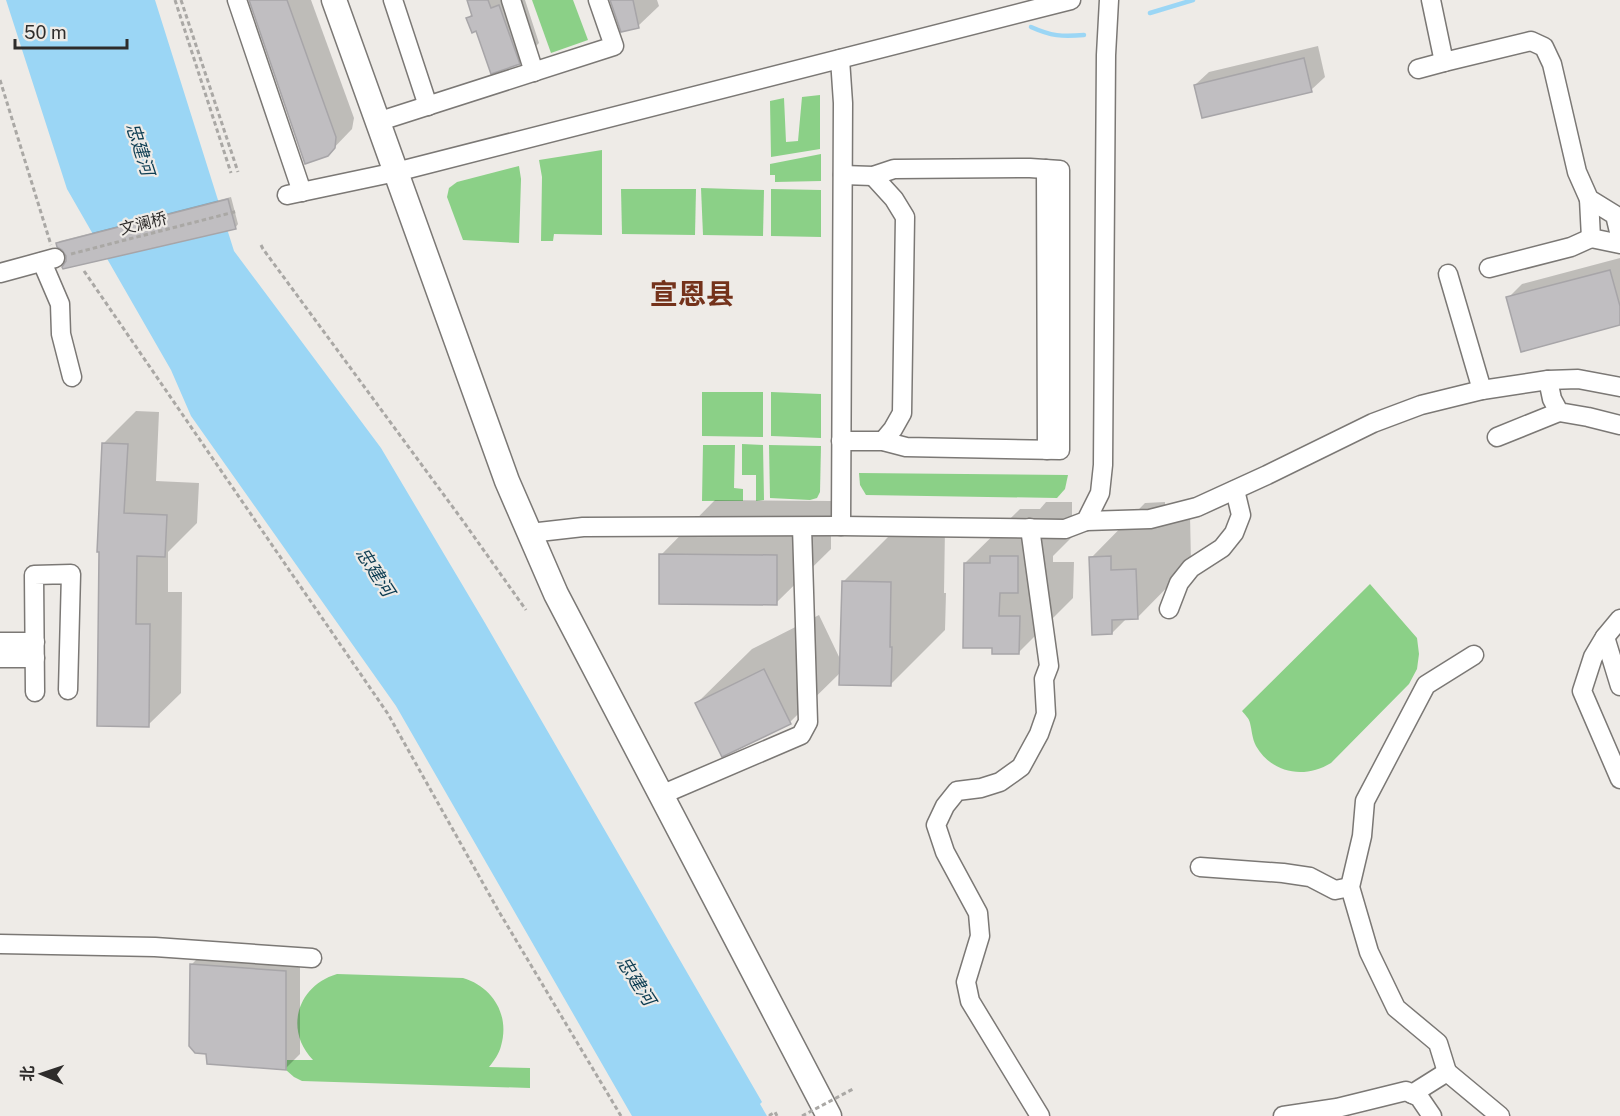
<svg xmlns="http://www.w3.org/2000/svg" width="1620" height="1116" viewBox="0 0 1620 1116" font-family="'Public Sans','Noto Sans SC',sans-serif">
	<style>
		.green { fill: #8bd087 }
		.water { fill: #9bd6f5 }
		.shadow { fill: #0003 }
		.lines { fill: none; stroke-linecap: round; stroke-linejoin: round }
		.stream { stroke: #9bd6f5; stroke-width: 4.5 }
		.building { fill: #c0bec1; stroke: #a7a5a8; stroke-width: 1.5 }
		.minor-casing { stroke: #7b7875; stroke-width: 21 }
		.major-casing { stroke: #7b7875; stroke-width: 27 }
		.path { stroke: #aaa8a5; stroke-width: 3; stroke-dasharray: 4.5 3; stroke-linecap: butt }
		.minor { stroke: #fff; stroke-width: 18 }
		.major { stroke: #fff; stroke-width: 24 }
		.path-bridge { stroke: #aaa8a5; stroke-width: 3; stroke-dasharray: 4.5 3; stroke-linecap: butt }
		.labels { text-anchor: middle; stroke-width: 4.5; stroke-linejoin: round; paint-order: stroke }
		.street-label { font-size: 16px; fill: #2e2c2b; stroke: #eeebe7 }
		.water-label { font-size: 18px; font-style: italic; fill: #0d3d52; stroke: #eeebe7 }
		.town-label { font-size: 28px; font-weight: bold; fill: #74321b; stroke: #eeebe7 }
	</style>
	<rect width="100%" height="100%" fill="#eeebe7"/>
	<!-- green -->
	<g class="green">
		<path d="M532,0H573L588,40L551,53Z"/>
		<path d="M820,95V149L771,157L770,101L784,98L786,142L798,141L802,97Z"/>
		<path d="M602,150V235L554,234L553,241H541L542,177L539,160Z"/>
		<path d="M821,154V181L775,182V175H770V164Z"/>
		<path d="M519,166L521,179L519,243L463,240L447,197L449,188L457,182Z"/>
		<path d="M701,188L764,190L763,236L703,235Z"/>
		<path d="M621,189H696L695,235L622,234Z"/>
		<path d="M771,189L821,190V237L771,236Z"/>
		<path d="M702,392H763V437L702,436Z"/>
		<path d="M771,392L821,394V438L771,436Z"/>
		<path d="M742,444L763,445L764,500L756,501V475H742Z"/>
		<path d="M703,445H735L734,488L743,489V501H702Z"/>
		<path d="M769,445L821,446L820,492L817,498L810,500L770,498Z"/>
		<path d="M859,473L1068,475L1065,489L1057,498L866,495L860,485Z"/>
		<path d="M1370,584L1417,638L1419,654L1417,669L1409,684L1331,763C1305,779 1272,774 1256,746C1252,738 1252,731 1250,723C1249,718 1245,715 1242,711Z"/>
		<path d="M337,974L463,978C493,987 510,1015 501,1046C499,1054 494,1061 489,1067L530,1068V1088L302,1081L294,1077L286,1070L287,1060H313C284,1030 297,986 337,974Z"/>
	</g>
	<!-- water -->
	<path class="water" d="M6,0H155L234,251L381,448L485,623L762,1102L760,1104L767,1116H632L396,706L191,416L171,370L67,189Z"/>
	<!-- shadow -->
	<g class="shadow">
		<path d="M249,0H311L354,118L352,129L327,155Z"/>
		<path d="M468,0H525L539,43L519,63L477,29L468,18L473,13Z"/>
		<path d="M611,0H657L659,6L638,26Z"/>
		<path d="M1318,46L1325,77L1311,90L1195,85L1209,72Z"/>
		<path d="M231,197L238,224L236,227L64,268L67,262V255L57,243L60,241Z"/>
		<path d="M1620,258V323L1508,298L1522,284Z"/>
		<path d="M136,411L159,412L156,481L199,483L197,523L168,552V592H182L181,693L148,725L104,443Z"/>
		<path d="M715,500L831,501V549L776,603L661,555Z"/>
		<path d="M1046,502H1072V537L1053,556V562H1074L1073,598L1019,652L993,646L965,563L1020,509H1040Z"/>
		<path d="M1165,502V516L1190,515L1191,563L1137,618H1127L1112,633L1091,558L1145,503Z"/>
		<path d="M898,527L945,528L944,593H946L945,630L890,685L841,672L790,722L723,755L697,703L752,649L819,615L841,661L843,582Z"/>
		<path d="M205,951L300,958V1054L286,1068L191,965Z"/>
	</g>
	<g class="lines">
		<!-- stream -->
		<g class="stream">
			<path d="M1150,13L1193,0"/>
			<path d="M1031,27C1051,36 1062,37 1084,35"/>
		</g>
	</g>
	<!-- building -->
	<g class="building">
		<path d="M249,0H287L336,137L335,148L328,156L305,164Z"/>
		<path d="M467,0H488L491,8L499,5L520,64L491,74L476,31L472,33L466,18L472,16Z"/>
		<path d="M610,0H633L639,28L621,32Z"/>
		<path d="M1304,58L1312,92L1202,118L1194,85Z"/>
		<path d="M228,199L236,229L63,269L62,267L66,261V256L62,250L57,247L56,243Z"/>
		<path d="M1610,270L1620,306V325L1521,352L1506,297Z"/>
		<path d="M102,443L128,444L124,513L167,515L165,557L137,556L136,624H150L149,727L97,726L99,552H97Z"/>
		<path d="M659,554L777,555V605L659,604Z"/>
		<path d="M990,556H1018V593H1000L999,616H1020L1019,654H992V648H963L964,563H990Z"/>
		<path d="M1111,556V570L1136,569L1138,619L1112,620V634L1092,635L1089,557Z"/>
		<path d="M842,581L891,582L890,647H892L891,686L839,685Z"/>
		<path d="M764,669L791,724L722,757L695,703Z"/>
		<path d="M190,964L286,971V1070L207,1064L206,1054L195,1053L189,1046Z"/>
	</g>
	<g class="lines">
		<defs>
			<g id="minor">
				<path d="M237,0L302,192"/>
				<path d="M393,0L428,106"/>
				<path d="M511,0L534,72"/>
				<path d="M1431,0L1444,62"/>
				<path d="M840,59L843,103L841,526"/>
				<path d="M1418,69L1444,62L1531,41L1544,47L1552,64L1577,172L1589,199L1615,215L1620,236"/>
				<path d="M377,122L614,46L598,0"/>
				<path d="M1046,169L1047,450"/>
				<path d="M873,176L894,199L905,217L902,413L893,429L883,441"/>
				<path d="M287,195L396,172L1071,0"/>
				<path d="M1589,199L1591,238L1620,244"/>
				<path d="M42,262L60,304L61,334L72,377"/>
				<path d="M1489,268L1571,247L1591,238"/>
				<path d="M0,273L55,258"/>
				<path d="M1448,274L1482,390"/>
				<path d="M1548,380L1552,399L1559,412L1588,417L1620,425"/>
				<path d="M1497,437L1559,412"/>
				<path d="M841,441H883L906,447L1060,450V170L1030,168L894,169L873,176L843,175"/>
				<path d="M1086,521L1150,519L1197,507L1267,475L1373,423L1421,405L1482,390L1548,380L1578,379L1620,387"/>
				<path d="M1030,528L1049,666L1044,679L1046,714L1039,734L1021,767L1000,782L981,788L957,791L945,806L936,825L945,852L978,913L980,936L966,982L970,1001L1040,1116"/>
				<path d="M530,533L583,527L841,526L1065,529L1086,521L1100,493L1103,465L1106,55L1109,0"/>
				<path d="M1169,609L1179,583L1191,568L1222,548L1234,533L1241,515L1235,490"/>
				<path d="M1620,619L1605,637L1593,657L1582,691L1620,779"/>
				<path d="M1605,637L1620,686"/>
				<path d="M0,642H35"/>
				<path d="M0,658H35"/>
				<path d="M35,692L34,575L71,574L68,690"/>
				<path d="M661,795L801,735L808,722L802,527"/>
				<path d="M1200,867L1283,873L1310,877L1335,890L1350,887"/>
				<path d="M0,944L155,947L312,958"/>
				<path d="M1447,1072L1438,1043L1396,1008L1369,952L1350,887L1362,836L1365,801L1426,685L1474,655"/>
				<path d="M1412,1094L1447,1072L1500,1116"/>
				<path d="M1283,1116L1337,1108L1406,1091L1419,1097L1432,1116"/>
			</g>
			<path id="major" d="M334,0L507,481L556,594L829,1116"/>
		</defs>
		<!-- minor casing -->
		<use href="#minor" class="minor-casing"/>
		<!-- major casing -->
		<use href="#major" class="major-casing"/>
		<!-- path -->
		<g class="path">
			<path d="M175,0L231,173"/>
			<path d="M181,0L238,172"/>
			<path d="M0,80L51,245"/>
			<path d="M261,245L263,249L463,521L526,610"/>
			<path d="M71,254L238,211"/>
			<path d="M84,271L388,714L498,910L621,1116"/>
			<path d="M771,1116L770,1115L775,1112L777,1116"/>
		</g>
		<!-- minor -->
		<use href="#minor" class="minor"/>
		<!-- major -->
		<use href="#major" class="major"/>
		<!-- path-bridge -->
		<path class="path-bridge" d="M802,1116L853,1089"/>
	</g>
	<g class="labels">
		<!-- street labels -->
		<g class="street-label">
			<text transform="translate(143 223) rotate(-14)" y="6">文澜桥</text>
		</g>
		<!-- water labels -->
		<g class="water-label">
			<text transform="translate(140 149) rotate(72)" y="6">忠建河</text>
			<text transform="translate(375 572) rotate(57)" y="6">忠建河</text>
			<text transform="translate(636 981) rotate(57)" y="6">忠建河</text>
		</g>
		<!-- town labels -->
		<g class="town-label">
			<text x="692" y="304">宣恩县</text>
		</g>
	</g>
	<!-- north arrow -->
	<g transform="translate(42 1074) rotate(272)" stroke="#eeebe7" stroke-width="4.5" paint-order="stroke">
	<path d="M0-4.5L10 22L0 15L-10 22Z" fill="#2e2c2b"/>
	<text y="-9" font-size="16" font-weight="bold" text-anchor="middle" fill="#2e2c2b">北</text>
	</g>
	<!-- scale -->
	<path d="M15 39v9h112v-9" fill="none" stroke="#2e2c2b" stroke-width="3"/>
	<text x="24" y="39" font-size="18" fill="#2e2c2b" stroke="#eeebe7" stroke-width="4.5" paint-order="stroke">50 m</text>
</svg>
